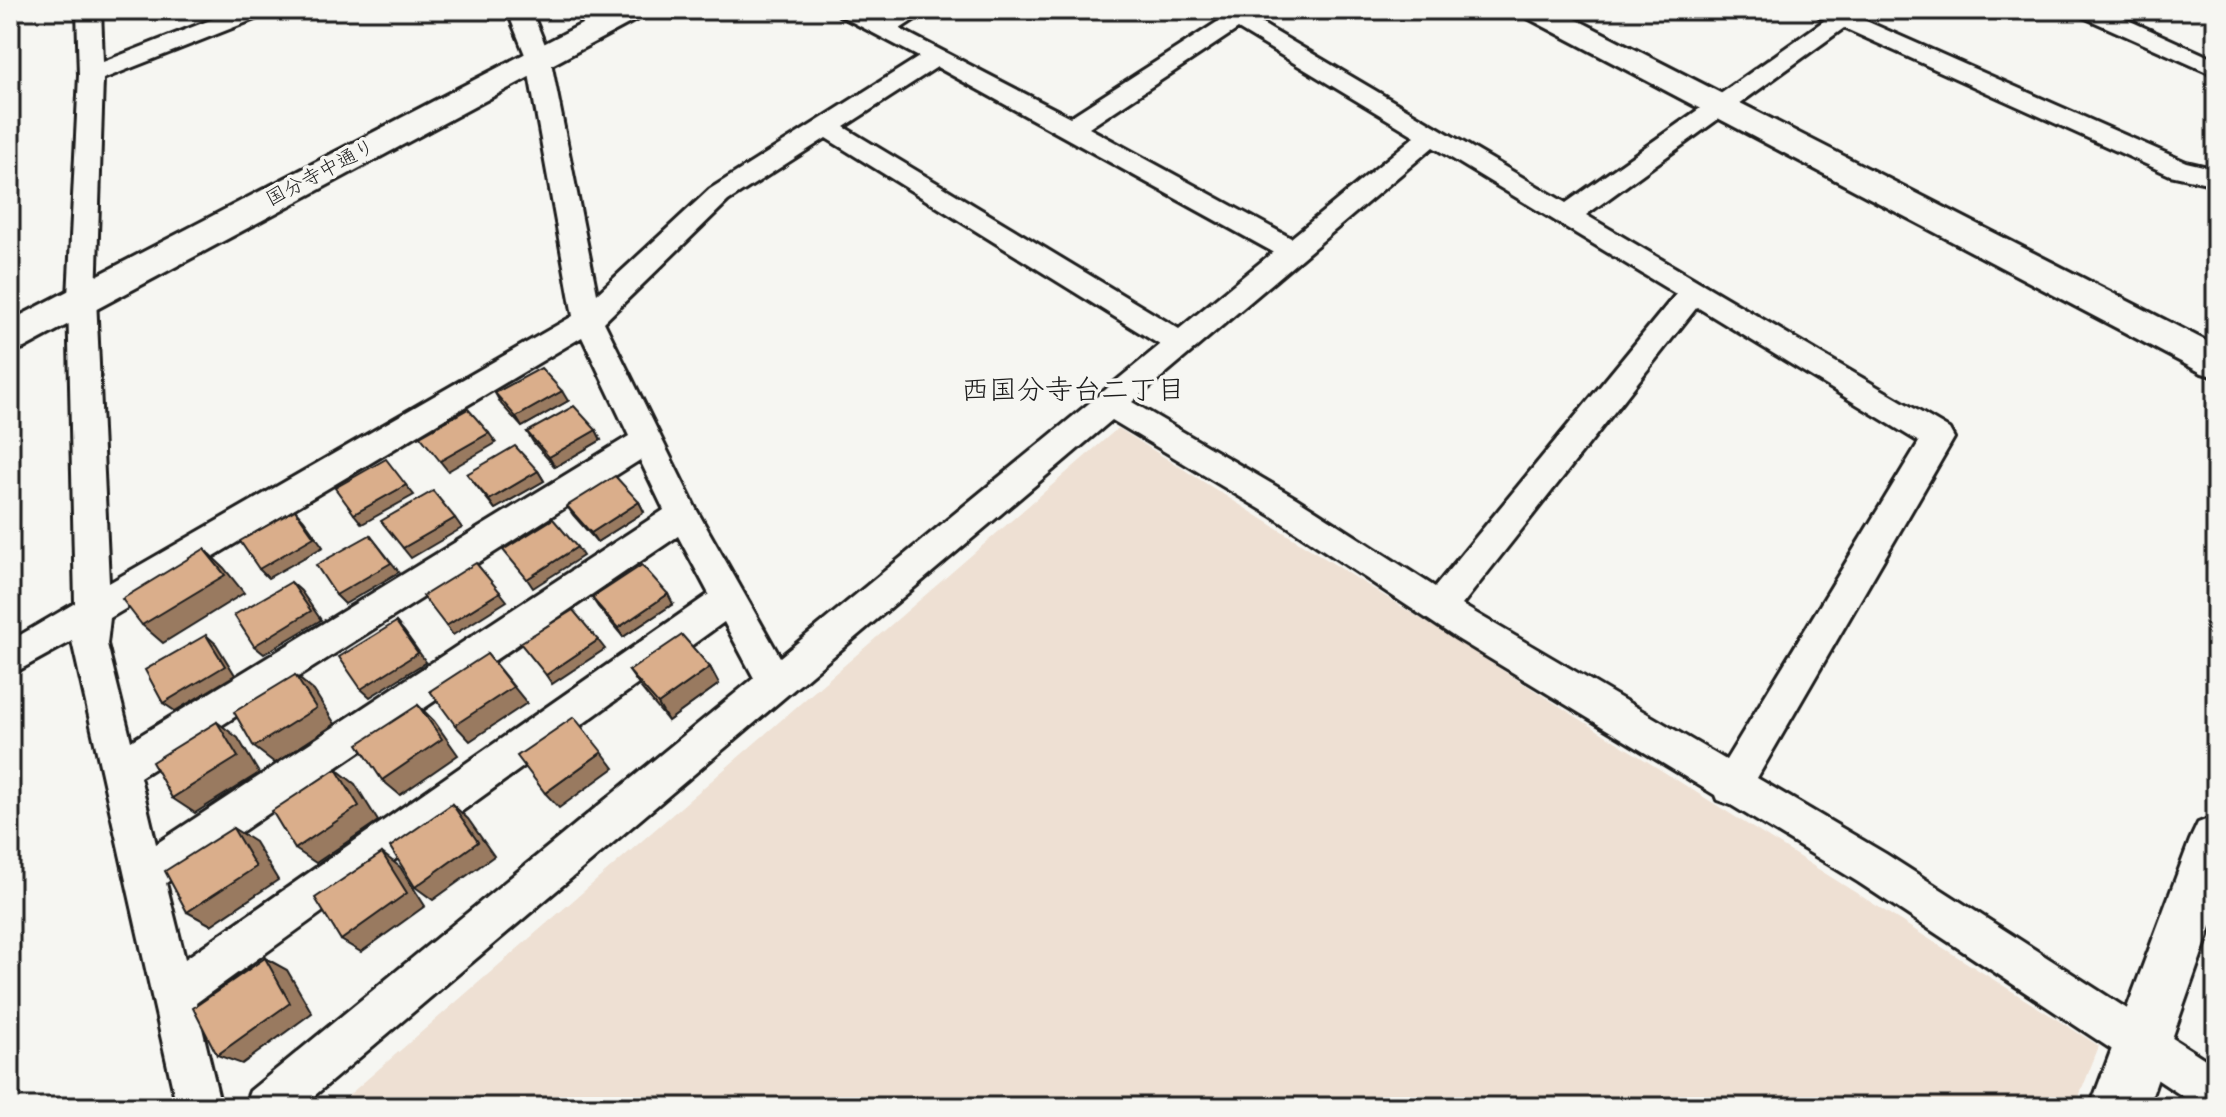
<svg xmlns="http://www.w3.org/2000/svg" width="2226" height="1117" viewBox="0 0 2226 1117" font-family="Mali,'Klee One',sans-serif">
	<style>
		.built { fill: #eee0d3 }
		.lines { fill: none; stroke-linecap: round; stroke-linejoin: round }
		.minor-casing { stroke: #1c1c1c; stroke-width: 6 }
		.tertiary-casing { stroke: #1c1c1c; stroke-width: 6 }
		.minor { fill: #f6f6f2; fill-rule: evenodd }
		.tertiary { fill: #f6f6f2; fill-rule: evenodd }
		.wall { fill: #bb9678; stroke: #1c1c1c; stroke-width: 2 }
		.shaded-wall { fill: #997a61; stroke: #1c1c1c; stroke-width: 2 }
		.building { fill: #daae8b; stroke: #1c1c1c; stroke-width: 2 }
		.labels { text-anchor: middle; stroke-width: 7; stroke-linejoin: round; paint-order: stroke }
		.far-street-label { font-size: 20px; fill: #1c1c1c; stroke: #f6f6f2 }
		.quarter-label { font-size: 28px; fill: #1c1c1c; stroke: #f6f6f2 }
	</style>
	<rect width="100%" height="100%" fill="#f6f6f2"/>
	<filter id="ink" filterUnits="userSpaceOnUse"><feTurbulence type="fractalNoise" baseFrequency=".0125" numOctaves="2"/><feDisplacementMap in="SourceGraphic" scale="16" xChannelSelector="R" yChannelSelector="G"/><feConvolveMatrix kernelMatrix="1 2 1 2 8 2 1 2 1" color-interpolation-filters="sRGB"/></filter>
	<g filter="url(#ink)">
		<!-- built -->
		<path class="built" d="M1118,428L2099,1046L2075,1107H335Z"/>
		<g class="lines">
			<defs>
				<g id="minor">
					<path d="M77,10H101L103,62L236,10H269L265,15L103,79L96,298L109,583L573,316L526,57L507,10H531L550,57L597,294L710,189L919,57L839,15L835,10H865L883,19L900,10H929L900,29L1070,117L1236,10H1264L1254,19L1566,203L1825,20L1810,10H1841L2186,162L2216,169V185L2170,175L1844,28L1586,215L1949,429L1954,438L1757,778L1886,854L2216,1066V1107H2199L1858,882L1731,805L1717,800L1715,795L1456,638L1272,516L1112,420L301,1107H244L250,1091L754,678L724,622L196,1003L221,1107H177L72,641L10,675V641L75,603L68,298L79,75ZM1238,29L1415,136L1291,238L1089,128ZM937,67L1273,252L1179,329L844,127ZM826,138L1160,345L780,657L696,509L604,322L728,201ZM1433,147L1676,294L1435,587L1296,498L1132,402ZM1697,307L1919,442L1726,760L1462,605ZM582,337L629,436L131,741L107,644L110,618ZM640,460L664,510L156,844L140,777ZM678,536L709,594L185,959L166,883Z"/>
					<path d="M2075,10H2106L2216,60V76L2079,15Z"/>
				</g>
				<g id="tertiary">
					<path d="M609,10H647L643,16L24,348L10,352V321Z"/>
					<path d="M1520,10H1558L2216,346V377L2202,373L1524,16Z"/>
					<path d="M2216,816V913L2148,1107H2090L2190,840L2198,823Z"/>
				</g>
			</defs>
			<!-- minor casing -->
			<use href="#minor" class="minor-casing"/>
			<!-- tertiary casing -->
			<use href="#tertiary" class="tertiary-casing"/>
			<!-- minor -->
			<use href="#minor" class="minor"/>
			<!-- tertiary -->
			<use href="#tertiary" class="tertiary"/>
		</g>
		<!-- wall -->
		<g class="wall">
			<path d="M495,393L568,401L522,427L501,404Z"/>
			<path d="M596,430L601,440L555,467L533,442L527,432Z"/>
			<path d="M538,471L544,481L495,509L467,474Z"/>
			<path d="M639,502L644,512L597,542L573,515L567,506Z"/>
			<path d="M592,598L673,604L623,637L598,607Z"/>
			<path d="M710,667L719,684L668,721L641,688L629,671Z"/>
		</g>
		<!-- shaded-wall -->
		<g class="shaded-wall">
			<path d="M562,391L568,401L522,427L516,417Z"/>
			<path d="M596,430L601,440L555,467L549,457Z"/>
			<path d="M489,433L496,443L448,471L440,461Z"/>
			<path d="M538,471L544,481L495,509L489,500Z"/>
			<path d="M406,485L414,495L362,524L354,514Z"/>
			<path d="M639,502L644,512L597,542L591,533Z"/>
			<path d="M295,510L304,520L323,547L268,578L259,569Z"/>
			<path d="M455,518L462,528L411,558L403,548Z"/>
			<path d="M370,535L399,572L345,604L336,595Z"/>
			<path d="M577,547L583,556L533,588L527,579Z"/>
			<path d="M204,549L224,568L244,593L163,643L142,625Z"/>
			<path d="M291,582L301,591L321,620L264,654L254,646Z"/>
			<path d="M500,592L507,601L453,635L446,626Z"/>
			<path d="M668,594L673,604L623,637L618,628Z"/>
			<path d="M396,622L404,631L426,662L370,697L361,689Z"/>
			<path d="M206,635L216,644L235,675L175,711L163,703Z"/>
			<path d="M598,640L605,649L552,684L546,675Z"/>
			<path d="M487,654L527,703L470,741L455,725Z"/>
			<path d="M710,667L719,684L668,721L658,704Z"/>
			<path d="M295,675L314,691L335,724L275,763L254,747Z"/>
			<path d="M418,705L434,721L458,755L400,795L382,780Z"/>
			<path d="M217,722L238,738L259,773L195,813L172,798Z"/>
			<path d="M602,752L614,768L559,808L545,793Z"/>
			<path d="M336,769L355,784L378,821L316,863L295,849Z"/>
			<path d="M452,804L468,819L494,856L433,900L415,887Z"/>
			<path d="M233,828L255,842L278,880L211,925L187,912Z"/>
			<path d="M382,853L400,867L425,906L361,952L341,940Z"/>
			<path d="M265,958L287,970L312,1013L242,1064L217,1055Z"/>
		</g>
		<!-- building -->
		<g class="building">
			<path d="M541,368L562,391L516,417L495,393Z"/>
			<path d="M574,406L596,430L549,457L527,432Z"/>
			<path d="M468,409L489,433L440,461L420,436Z"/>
			<path d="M515,446L538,471L489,500L467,474Z"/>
			<path d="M386,459L406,485L354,514L335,488Z"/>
			<path d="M615,476L639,502L591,533L567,506Z"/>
			<path d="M433,491L455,518L403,548L381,521Z"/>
			<path d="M295,510L314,537L259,569L240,541Z"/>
			<path d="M553,519L577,547L527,579L503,550Z"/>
			<path d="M370,535L391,563L336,595L316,565Z"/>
			<path d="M204,549L225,575L142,625L122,599Z"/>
			<path d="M476,563L500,592L446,626L423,596Z"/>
			<path d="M642,565L668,594L618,628L592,598Z"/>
			<path d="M291,582L311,611L254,646L234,615Z"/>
			<path d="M573,610L598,640L546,675L520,643Z"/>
			<path d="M396,622L418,653L361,689L339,657Z"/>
			<path d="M206,635L225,666L163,703L145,670Z"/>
			<path d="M682,635L710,667L658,704L629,671Z"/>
			<path d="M487,654L513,687L455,725L430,691Z"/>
			<path d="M295,675L316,708L254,747L234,712Z"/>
			<path d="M418,705L442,739L382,780L358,744Z"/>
			<path d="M574,717L602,752L545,793L517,756Z"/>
			<path d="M217,722L238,757L172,798L152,762Z"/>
			<path d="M336,769L359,806L295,849L272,811Z"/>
			<path d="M452,804L478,842L415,887L390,847Z"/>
			<path d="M233,828L256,867L187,912L165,871Z"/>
			<path d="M382,853L407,893L341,940L315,898Z"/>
			<path d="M265,958L290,1003L217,1055L193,1008Z"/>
		</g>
	</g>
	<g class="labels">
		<!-- far-street labels -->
		<g class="far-street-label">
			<text transform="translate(320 172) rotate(-28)" y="7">国分寺中通り</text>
		</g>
		<!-- quarter labels -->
		<g class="quarter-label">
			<text x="1073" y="399">西国分寺台二丁目</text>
		</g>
	</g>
	<!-- margin -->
	<rect width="2226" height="1117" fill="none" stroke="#f6f6f2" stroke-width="40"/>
	<rect x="20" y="20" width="2186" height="1077" fill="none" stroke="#1c1c1c" stroke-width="3" filter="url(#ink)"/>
</svg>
